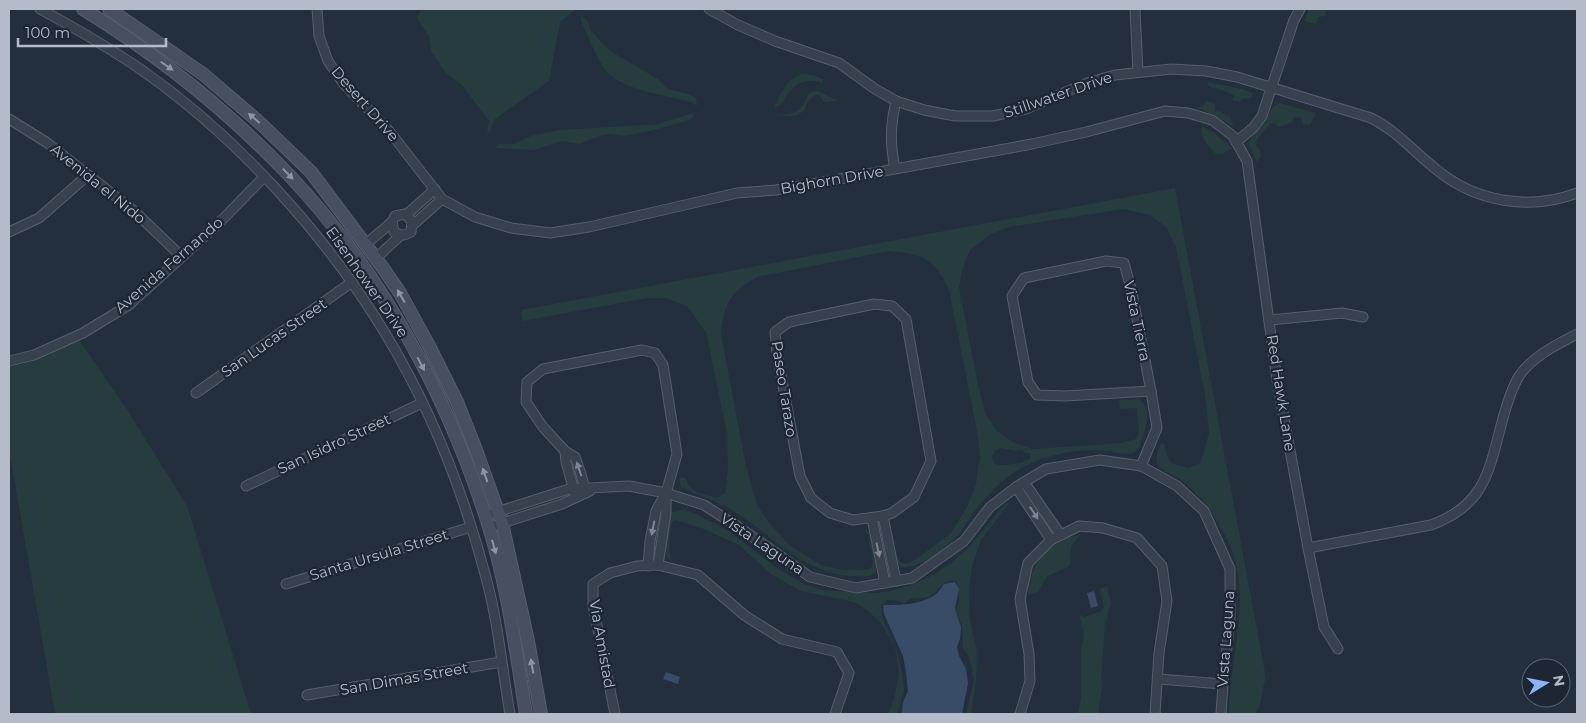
<svg xmlns="http://www.w3.org/2000/svg" width="1586" height="723" viewBox="0 0 1586 723" font-family="Montserrat,sans-serif">
	<style>
		.green { fill: #263c3f; fill-rule: evenodd }
		.water { fill: #394c67 }
		.lines { fill: none; stroke-linecap: round; stroke-linejoin: round }
		.street-casing { stroke: #565f6c; stroke-width: 11 }
		.secondary-casing { stroke: #565f6c; stroke-width: 14 }
		.street { stroke: #38414e; stroke-width: 9 }
		.secondary { stroke: #465061; stroke-width: 12 }
		.oneway { fill: #8e96a5 }
		.oneway2 { fill: #7c8592 }
		.labels { text-anchor: middle; stroke-width: 4.5; stroke-linejoin: round; paint-order: stroke }
		.street-label { font-size: 15px; fill: #b4bcc9; stroke: #1d2633 }
	</style>
	<rect width="100%" height="100%" fill="#242f3e"/>
	<!-- green -->
	<g class="green">
		<path d="M421,9H574V11L560,22L549,81L495,119L490,132L487,133L489,121L461,84L446,73L431,51L429,36L417,18Z"/>
		<path d="M1309,9H1326L1325,16L1318,17L1316,24L1304,21Z"/>
		<path d="M581,14L588,22L592,32L610,51L658,79L668,89L688,94L696,98L697,106L691,102C671,97 624,89 610,75C599,65 588,35 581,21Z"/>
		<path d="M802,74L812,75L823,79V83C809,79 800,80 790,91C783,98 785,104 774,108C780,94 787,78 802,74Z"/>
		<path d="M1207,82L1242,89L1253,93L1251,98L1242,99L1240,102L1232,100L1234,95L1219,89L1209,87Z"/>
		<path d="M818,91L837,100L836,101L824,102L819,95L813,96L808,101L804,111L797,115L790,116L775,115C784,114 795,115 802,107C806,102 806,96 810,92Z"/>
		<path d="M1206,101L1215,104V112L1219,111L1230,117L1234,127L1210,113L1195,108L1198,107H1203Z"/>
		<path d="M1279,103L1316,113L1310,125L1302,124V120L1299,117L1294,118L1291,123L1278,127L1276,124L1271,123L1257,139L1256,146L1260,150L1261,156L1257,162L1249,146L1250,139L1266,121L1273,107Z"/>
		<path d="M691,114L694,115L691,119L662,128L625,136L609,134L596,137L580,144L562,141L533,150L496,148L497,144H514L531,136L559,130L658,124Z"/>
		<path d="M1202,126L1214,133L1232,148L1222,154H1216C1208,145 1200,139 1202,126Z"/>
		<path d="M1175,188L1266,678C1261,689 1263,706 1255,714H1229C1229,660 1253,594 1229,544C1218,519 1205,500 1184,482C1177,476 1161,472 1157,462C1155,456 1159,449 1161,443L1164,444L1167,456L1171,463L1188,468L1200,464L1209,433L1205,395L1176,247L1166,227L1150,215L1123,209L1009,227L991,234L970,250L963,267L959,287L978,385L985,413L996,430L1012,442L1033,449L1122,443L1136,439L1139,432L1137,408L1120,409L1119,400L1139,399C1143,403 1146,406 1147,412C1148,421 1142,450 1133,453C1125,456 1115,452 1107,451C1080,448 1049,454 1025,466C1007,475 992,490 979,506C971,515 966,525 959,534C947,548 920,569 901,567L897,562L895,556L902,563L907,564L915,560L951,533L967,507L976,484L980,456L978,436L949,290C935,259 923,254 889,251L757,277C730,293 724,303 721,334L746,466L757,505L770,524L789,545L821,565L845,570H866L871,568L873,562L871,549L869,548L870,537L863,528C875,533 878,560 876,572C869,578 863,576 854,576C805,575 773,536 734,511C718,502 698,495 681,487L679,477L686,478C688,493 704,494 717,498L725,493L728,471L727,434L706,332L687,306L666,298H647L523,321L521,310ZM1001,448L1014,451L1022,450L1024,453H1030V459L1025,460L1022,463C1013,463 1004,467 995,464L992,456L995,451Z"/>
		<path d="M79,340L126,408L187,506L251,714H55L9,449V367L24,363Z"/>
		<path d="M1009,503L981,540L972,566L969,589L970,620L977,652L976,681L971,714H966L974,680L969,656L963,649L962,626L956,611L959,601V588L956,581C943,578 939,593 928,597C923,599 916,598 911,598L905,603L894,600H887L885,603L881,605L882,617L897,651L902,672L904,691L897,714H888L895,696L899,672L895,647L881,623L867,610L854,602L801,591L772,575L739,545L704,529L676,520L672,522C670,534 667,546 671,559L670,560C660,551 667,525 671,513L684,509L698,515L729,531L778,569L804,584L823,590L874,593L890,591L915,584L933,575L951,563L968,548L1005,504Z"/>
		<path d="M1081,534L1071,546L1070,563L1068,567L1047,576L1038,592L1028,595C1030,561 1050,542 1081,534Z"/>
		<path d="M1107,586L1111,603L1105,625L1101,679L1102,688L1098,714H1078L1081,698V652L1084,634L1079,614L1084,617L1102,611L1104,607L1100,589Z"/>
	</g>
	<!-- water -->
	<g class="water">
		<path d="M955,582L959,589L955,609L961,627L960,639L957,647L959,656L966,669L968,683L962,714H902L903,702L908,691L906,672L903,656L884,614L883,605C904,605 933,605 944,584Z"/>
		<path d="M1094,591L1098,606L1091,608L1087,593Z"/>
		<path d="M666,672L680,677L678,684L663,679Z"/>
	</g>
	<g class="lines">
		<defs>
			<g id="street">
				<path d="M40,9C75,28 110,48 143,71C237,137 326,235 385,333C430,407 463,491 485,574C498,620 502,668 510,714"/>
				<path d="M317,9L319,36L328,61L343,83L390,132L442,199L475,217L511,228L550,233L589,227L737,193L776,190L818,183L1032,144L1086,132L1165,111L1188,113L1212,120L1233,136L1247,161L1277,380L1308,548L1324,627L1338,649"/>
				<path d="M709,9L738,25L775,41L839,63L875,89L896,101L924,110L955,116H993L1026,109L1087,83L1115,75L1171,69L1206,71L1237,77L1371,118C1397,131 1414,152 1437,170C1476,202 1530,211 1577,193"/>
				<path d="M1135,9L1138,72"/>
				<path d="M9,119L46,142L133,210L181,256"/>
				<path d="M1236,142L1253,128L1262,116L1294,20L1300,9"/>
				<path d="M895,169C890,143 890,127 896,101"/>
				<path d="M406,215L435,189"/>
				<path d="M413,225L442,199"/>
				<path d="M9,232L39,218L88,175"/>
				<path d="M366,244L392,222"/>
				<path d="M376,258L401,235H404L411,232L412,221L405,214L395,216L392,222L394,232L401,235"/>
				<path d="M1106,261L1124,263L1131,288L1151,391L1065,396L1037,395L1028,382L1012,296L1024,278Z"/>
				<path d="M874,304L892,306L906,319L931,461L914,497L892,513L883,516L853,520L830,513L811,498L800,476L777,354L775,332L789,322Z"/>
				<path d="M1269,320L1342,313L1363,317"/>
				<path d="M9,361L34,355L83,333L129,305L217,225L264,177"/>
				<path d="M196,393L352,282"/>
				<path d="M565,451L566,462L575,494"/>
				<path d="M1141,466L1157,428L1151,391"/>
				<path d="M1024,482L1060,534"/>
				<path d="M246,486L422,403"/>
				<path d="M1016,487L1051,540"/>
				<path d="M586,493L581,474L575,457L565,451L543,427L526,402L527,382L543,369L642,350L655,353L663,365L677,454L666,493L656,511L650,541L648,566"/>
				<path d="M494,513L569,489L629,486L666,493L704,505L743,530L810,577L856,588L912,578L964,541L990,507L1016,487L1046,469L1100,460L1141,466L1177,486L1204,511L1230,569V619L1223,684L1221,714"/>
				<path d="M883,516L896,581"/>
				<path d="M872,518L885,583"/>
				<path d="M496,525L562,504L590,491"/>
				<path d="M1308,548L1431,525C1486,505 1489,470 1503,418C1507,404 1511,389 1519,376C1533,356 1556,345 1577,334"/>
				<path d="M658,565L666,513V493"/>
				<path d="M286,584L471,527"/>
				<path d="M1158,679L1223,684"/>
				<path d="M307,695L501,662"/>
				<path d="M615,714L593,605V584L610,573L637,566L658,565L698,575L744,615L782,639L837,652L849,673L835,714"/>
				<path d="M1020,714L1030,681L1029,654L1020,599L1028,563L1051,540L1079,526L1103,528L1137,538L1162,566L1167,601L1159,653L1155,714"/>
			</g>
			<g id="secondary">
				<path d="M83,9C158,55 228,111 289,175C382,273 449,398 489,527C508,588 516,652 526,714"/>
				<path d="M109,9L203,74L260,123L311,172L383,268L400,293L428,344L457,402L476,450L502,523L528,641L541,714"/>
			</g>
		</defs>
		<!-- street casing -->
		<use href="#street" class="street-casing"/>
		<!-- secondary casing -->
		<use href="#secondary" class="secondary-casing"/>
		<!-- street -->
		<use href="#street" class="street"/>
		<!-- secondary -->
		<use href="#secondary" class="secondary"/>
	</g>
	<!-- one-way arrows -->
	<defs><path id="oneway-solid" d="M-6-.8H1V-3.2L6.5 0L1 3.2V.8H-6Z" transform="scale(1.25)"/></defs>
	<g class="oneway">
		<use href="#oneway-solid" transform="translate(167 66) rotate(35)"/>
		<use href="#oneway-solid" transform="translate(254 118) rotate(-139)"/>
		<use href="#oneway-solid" transform="translate(288 174) rotate(46)"/>
		<use href="#oneway-solid" transform="translate(401 296) rotate(-120)"/>
		<use href="#oneway-solid" transform="translate(421 364) rotate(62)"/>
		<use href="#oneway-solid" transform="translate(485 475) rotate(-109)"/>
		<use href="#oneway-solid" transform="translate(494 547) rotate(75)"/>
		<use href="#oneway-solid" transform="translate(532 666) rotate(-100)"/>
	</g>
	<g class="oneway2">
		<use href="#oneway-solid" transform="translate(579 469) rotate(-109)"/>
		<use href="#oneway-solid" transform="translate(1034 513) rotate(57)"/>
		<use href="#oneway-solid" transform="translate(653 528) rotate(101)"/>
		<use href="#oneway-solid" transform="translate(878 550) rotate(78)"/>
	</g>
	<g class="labels">
		<!-- street labels -->
		<g class="street-label">
			<text transform="translate(1058 95) rotate(-19)" y="5">Stillwater Drive</text>
			<text transform="translate(365 104) rotate(49)" y="5">Desert Drive</text>
			<text transform="translate(832 180) rotate(-10)" y="5">Bighorn Drive</text>
			<text transform="translate(98 184) rotate(39)" y="5">Avenida el Nido</text>
			<text transform="translate(169 265) rotate(-41)" y="5">Avenida Fernando</text>
			<text transform="translate(367 282) rotate(55)" y="5">Eisenhower Drive</text>
			<text transform="translate(1137 321) rotate(78)" y="5">Vista Tierra</text>
			<text transform="translate(274 338) rotate(-35)" y="5">San Lucas Street</text>
			<text transform="translate(784 389) rotate(81)" y="5">Paseo Tarazo</text>
			<text transform="translate(1281 393) rotate(81)" y="5">Red Hawk Lane</text>
			<text transform="translate(334 444) rotate(-25)" y="5">San Isidro Street</text>
			<text transform="translate(762 544) rotate(34)" y="5">Vista Laguna</text>
			<text transform="translate(379 555) rotate(-17)" y="5">Santa Ursula Street</text>
			<text transform="translate(1226 639) rotate(-86)" y="5">Vista Laguna</text>
			<text transform="translate(602 644) rotate(80)" y="5">Via Amistad</text>
			<text transform="translate(404 679) rotate(-10)" y="5">San Dimas Street</text>
		</g>
	</g>
	<!-- border -->
	<rect width="1586" height="723" fill="none" stroke="#b4bcc9" stroke-width="20"/>
	<!-- north arrow -->
	<g transform="translate(1546 683) rotate(80)"><circle r="24" fill="#1d2633" stroke="#59626f"/>
	<path d="M0-4L9 19L0 12L-9 19Z" fill="#8ab4f8"/>
	<text y="-8" font-size="14" font-weight="bold" text-anchor="middle" fill="#b4bcc9">N</text>
	</g>
	<!-- scale -->
	<path d="M18 38v8h148v-8" fill="none" stroke="#b4bcc9" stroke-width="2.5"/>
	<text x="25" y="38" font-size="15" fill="#b4bcc9" stroke="#1d2633" stroke-width="4" paint-order="stroke">100 m</text>
</svg>
